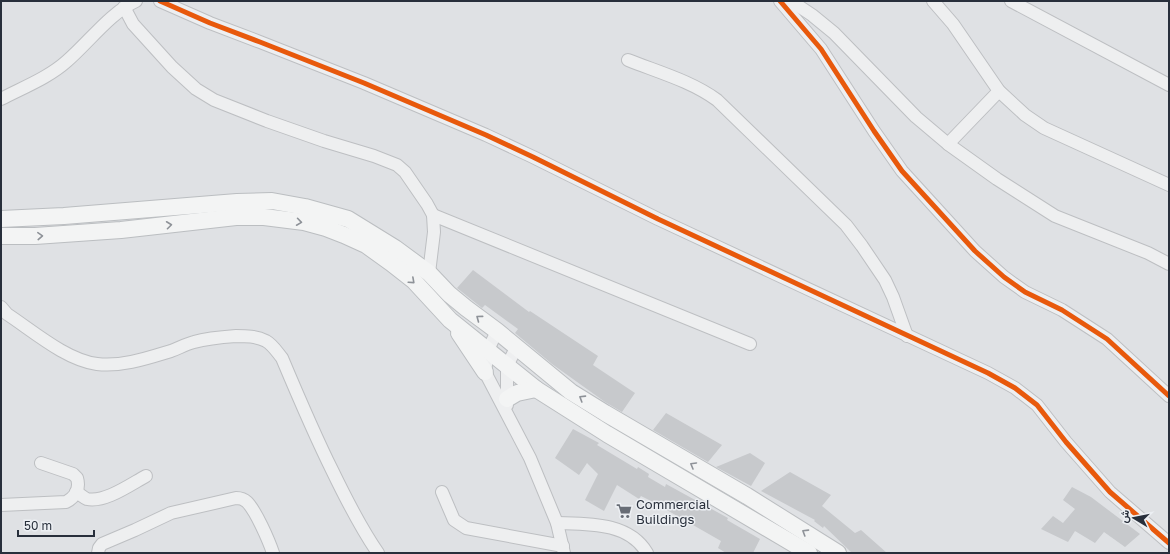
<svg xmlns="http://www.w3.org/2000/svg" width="1170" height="554" viewBox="0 0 1170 554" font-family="'Golos Text',Vazirmatn,sans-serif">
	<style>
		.building { fill: #c7c9cc }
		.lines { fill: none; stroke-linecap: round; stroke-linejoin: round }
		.minor-casing { stroke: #bdbfc2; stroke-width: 14 }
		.major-casing { stroke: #bbbec1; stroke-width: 18 }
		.minor { stroke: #eeeff0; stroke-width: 12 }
		.major { stroke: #f3f4f4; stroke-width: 16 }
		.cycleway-casing { stroke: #eceff3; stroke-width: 8 }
		.cycleway { stroke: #e8590c; stroke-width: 5 }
		.oneway { stroke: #8e9298 }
		.labels { text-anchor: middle; stroke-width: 3; stroke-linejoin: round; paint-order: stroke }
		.poi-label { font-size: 13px; fill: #282f3b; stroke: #eceff3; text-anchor: start }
	</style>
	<rect width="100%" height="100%" fill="#dfe1e4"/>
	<!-- building -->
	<g class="building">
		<path d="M473,270L529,312L530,311L598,356L593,365L635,393L622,412L605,402L552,364L515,333L518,329L485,305L482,308L457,288Z"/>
		<path d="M666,413L722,445L708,462L653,430Z"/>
		<path d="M573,429L599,443L597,445L637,469L638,467L649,474L648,477L665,487L666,484L728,518L727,520L760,539L753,553H726L718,548L721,541L651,501L641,496L639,499L617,485L604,511L585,500L598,474L587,463L579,475L555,458Z"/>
		<path d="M750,453L765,463L751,486L716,467Z"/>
		<path d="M790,472L831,495L822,506L855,533L861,530L887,553H852L824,526L823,528L814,521L815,520L761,491Z"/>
		<path d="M1072,487L1091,497L1140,534L1125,547L1104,532L1095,543L1075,531L1068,542L1041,529L1053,516L1063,523L1075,509L1063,500Z"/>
	</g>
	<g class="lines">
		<defs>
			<g id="minor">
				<path d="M160,1L210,23L260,42L364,83L486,135L533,157L658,219L988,373L1015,388L1037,405L1066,442L1110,492L1169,543"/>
				<path d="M780,1L821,49L874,131L902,171L975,251L1004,277L1025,292L1062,310L1107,339L1169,396"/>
				<path d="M791,1L812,15L834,33L916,117L948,144L997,179L1055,216L1148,253L1169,264"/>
				<path d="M933,1L953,24L999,91L1025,115L1044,128L1169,185"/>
				<path d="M1011,1L1169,85"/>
				<path d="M124,7L133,24L172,67L196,89L214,100L267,121L324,141L374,156L397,165L405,172L427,204L433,215L434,232L429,273"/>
				<path d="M628,60C658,72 691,81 717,100L846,225L862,246L885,280L893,297L907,336"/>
				<path d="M1,99C24,87 48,78 67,61C89,42 110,13 136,1"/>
				<path d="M948,144L999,91"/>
				<path d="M433,215L750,344"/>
				<path d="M1,307L7,314C33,331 66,360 97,364C122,367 148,358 171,351C179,348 186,344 194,342C208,338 222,337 236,336C246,336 256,336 266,341C273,345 277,352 282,358C298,396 314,434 332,470C346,499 360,527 378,553"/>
				<path d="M497,331L488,350L485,372L530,458L557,523L564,553"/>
				<path d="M507,405V366L516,348"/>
				<path d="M76,492C80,494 84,498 87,499C105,503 131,484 146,476"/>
				<path d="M442,492L454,520L466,528L563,546"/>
				<path d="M1,505L66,502C76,497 80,488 77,478L73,474L41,463"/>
				<path d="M557,523C588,524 629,522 647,553"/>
				<path d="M98,553L99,548L102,544L135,530L171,513L236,498C241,498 244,499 247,502C256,511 269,541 273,553"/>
			</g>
			<g id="major">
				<path d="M1,219L64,216L237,202L272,201L305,207L348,219L395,248L429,273L449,294L466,308L497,331L571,392L605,413L747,496L838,553"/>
				<path d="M1,236H35L121,230L236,217H264L304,222L326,228L344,235L366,245L391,263L414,281L450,320L536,389L607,434L809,553"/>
				<path d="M459,333L485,372"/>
				<path d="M507,399L517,393L536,389"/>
			</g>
		</defs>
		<!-- minor casing -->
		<use href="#minor" class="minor-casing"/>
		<!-- major casing -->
		<use href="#major" class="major-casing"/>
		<!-- minor -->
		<use href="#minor" class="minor"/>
		<!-- major -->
		<use href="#major" class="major"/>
		<defs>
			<g id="cycleway">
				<path d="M160,1L210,23L260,42L364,83L486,135L533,157L658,219L988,373L1015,388L1037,405L1066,442L1110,492L1169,543"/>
				<path d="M780,1L821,49L874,131L902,171L975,251L1004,277L1025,292L1062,310L1107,339L1169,396"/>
			</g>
		</defs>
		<!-- cycleway casing -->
		<use href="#cycleway" class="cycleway-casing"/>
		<!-- cycleway -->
		<use href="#cycleway" class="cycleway"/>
	</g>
	<!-- one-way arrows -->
	<defs><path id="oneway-chevron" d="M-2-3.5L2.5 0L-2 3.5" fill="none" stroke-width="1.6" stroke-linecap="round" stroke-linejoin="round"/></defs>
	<g class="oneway">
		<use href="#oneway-chevron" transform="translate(299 222) rotate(8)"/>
		<use href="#oneway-chevron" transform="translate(169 225) rotate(-7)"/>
		<use href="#oneway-chevron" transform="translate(40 236) rotate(-3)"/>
		<use href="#oneway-chevron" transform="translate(412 281) rotate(42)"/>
		<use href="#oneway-chevron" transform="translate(479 318) rotate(-143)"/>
		<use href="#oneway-chevron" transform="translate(582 398) rotate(-148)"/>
		<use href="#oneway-chevron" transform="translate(693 465) rotate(-150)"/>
		<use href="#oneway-chevron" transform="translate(805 532) rotate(-148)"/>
	</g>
	<!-- icons -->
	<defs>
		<symbol id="supermarket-bare" viewBox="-9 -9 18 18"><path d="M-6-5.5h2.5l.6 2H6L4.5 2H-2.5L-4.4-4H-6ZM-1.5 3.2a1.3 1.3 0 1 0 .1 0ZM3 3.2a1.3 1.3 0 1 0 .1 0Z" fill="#686d76" stroke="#eceff3" stroke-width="2.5" paint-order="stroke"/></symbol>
	</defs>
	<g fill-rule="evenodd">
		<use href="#supermarket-bare" x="613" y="500" width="22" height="22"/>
	</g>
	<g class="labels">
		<!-- poi labels -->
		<g class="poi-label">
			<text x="636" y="509">Commercial<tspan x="636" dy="15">Buildings</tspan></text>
		</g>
	</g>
	<!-- border -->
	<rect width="1170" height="554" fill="none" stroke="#282f3b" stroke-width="4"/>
	<!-- north arrow -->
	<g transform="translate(1134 518) rotate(280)" stroke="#eceff3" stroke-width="3" paint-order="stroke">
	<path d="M0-3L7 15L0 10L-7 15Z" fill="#282f3b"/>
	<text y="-6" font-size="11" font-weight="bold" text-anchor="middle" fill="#282f3b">ش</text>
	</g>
	<!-- scale -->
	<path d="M18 530v6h76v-6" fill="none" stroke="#282f3b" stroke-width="2"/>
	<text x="24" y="530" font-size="12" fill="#282f3b" stroke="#eceff3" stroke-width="3" paint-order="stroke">50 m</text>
</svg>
